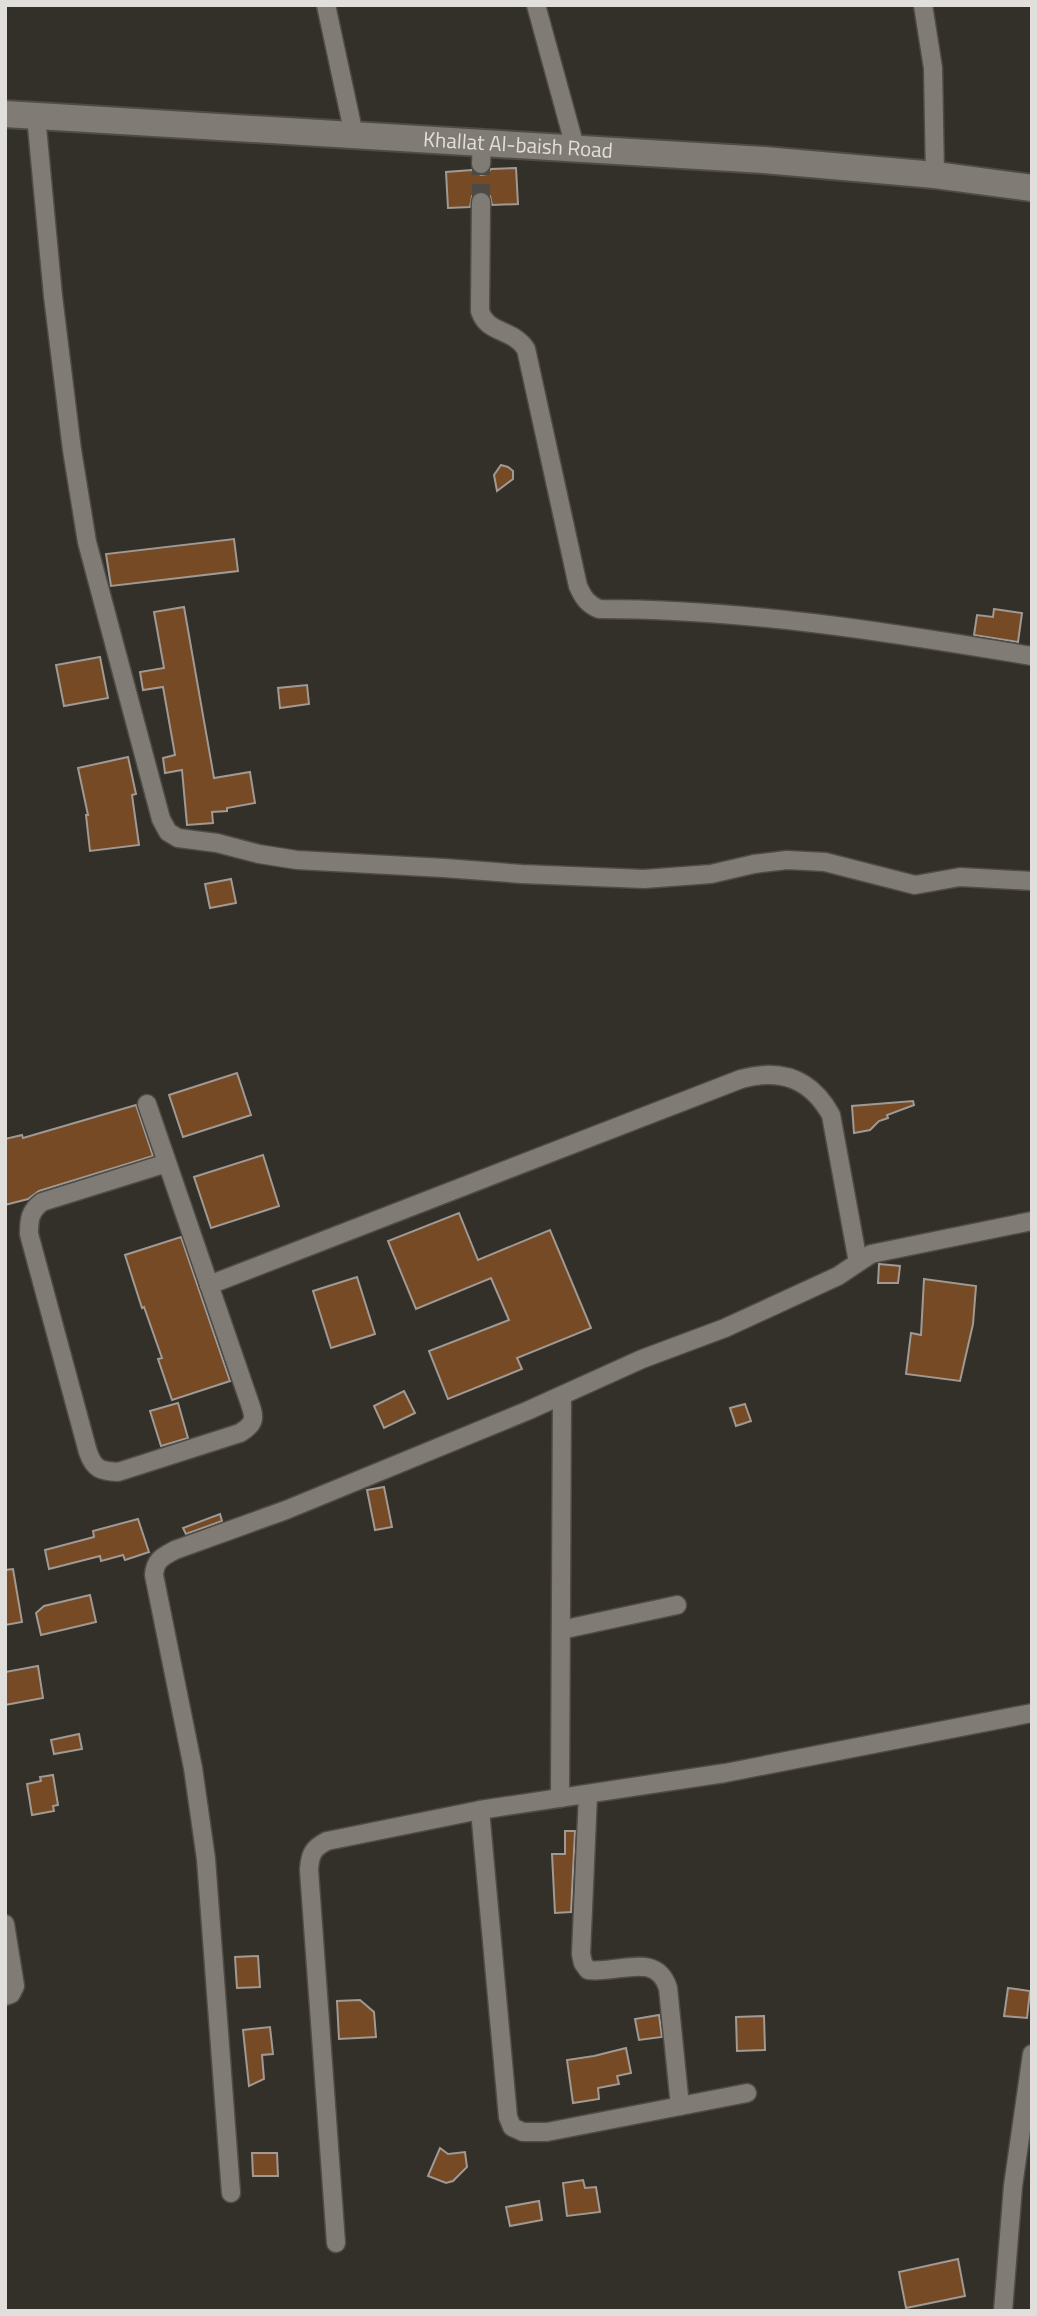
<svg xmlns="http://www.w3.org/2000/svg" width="1037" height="2316" viewBox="0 0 1037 2316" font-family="'Titillium Web',sans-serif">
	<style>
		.building { fill: #754a24; stroke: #a09994; stroke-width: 2 }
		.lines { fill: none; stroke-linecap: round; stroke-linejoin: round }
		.street-tunnel { stroke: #4d4a45; stroke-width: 18; stroke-dasharray: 18 9; stroke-linecap: butt }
		.street-casing { stroke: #4e4c47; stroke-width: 21 }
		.secondary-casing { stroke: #4e4c47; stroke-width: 30 }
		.street { stroke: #807c75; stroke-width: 18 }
		.secondary { stroke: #807c75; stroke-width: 26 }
		.labels { text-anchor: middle; stroke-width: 5; stroke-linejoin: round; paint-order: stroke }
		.street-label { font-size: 21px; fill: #e1dfdc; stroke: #191815 }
	</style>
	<rect width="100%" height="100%" fill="#33302a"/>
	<!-- building -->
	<g class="building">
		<path d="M516,168L518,204L492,205L490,196L480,191L472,196L470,207L448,208L446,172L472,170L481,175L487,174L491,169Z"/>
		<path d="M501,465L508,467L513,471V479L497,491L494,475Z"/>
		<path d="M234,539L238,571L111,586L106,554Z"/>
		<path d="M184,607L214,778L250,772L255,803L227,808V811L212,812L213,823L187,825L182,770L165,773L163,758L175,755L163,687L143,690L140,672L164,668L154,612Z"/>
		<path d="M994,609L1022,613L1018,642L974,635L977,615L993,617Z"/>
		<path d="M100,657L108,698L64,706L56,665Z"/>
		<path d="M307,685L309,704L280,708L278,688Z"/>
		<path d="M128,757L136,794L132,795L139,845L90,851L86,815H88L78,768Z"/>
		<path d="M231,879L236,903L210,908L205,884Z"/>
		<path d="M237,1073L251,1115L183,1137L169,1095Z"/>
		<path d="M913,1101L914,1105L887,1115L888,1118L879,1121L870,1130L854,1133L852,1106Z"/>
		<path d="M136,1105L153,1156L39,1191L28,1199L5,1205V1139L22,1135L23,1138Z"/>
		<path d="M263,1155L279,1206L211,1228L194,1177Z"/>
		<path d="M459,1213L478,1260L550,1230L591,1328L517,1358L522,1369L448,1399L429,1351L509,1320L491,1278L416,1309L388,1241Z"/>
		<path d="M181,1237L230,1381L172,1400L158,1359L162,1358L144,1307L142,1308L125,1255Z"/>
		<path d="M879,1264L900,1266L898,1283H878Z"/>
		<path d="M357,1277L375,1334L331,1348L313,1291Z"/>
		<path d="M924,1279L976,1286L973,1324L960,1381L906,1374L911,1333L921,1335Z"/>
		<path d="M404,1391L415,1413L384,1428L374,1406Z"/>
		<path d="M178,1403L188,1438L161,1446L150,1411Z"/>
		<path d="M745,1404L751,1421L736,1426L730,1408Z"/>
		<path d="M384,1487L392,1527L375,1530L367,1490Z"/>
		<path d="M220,1514L222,1521L186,1534L183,1528Z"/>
		<path d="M138,1519L149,1552L125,1560L123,1555L101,1561L100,1556L49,1569L45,1550L94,1537L93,1531Z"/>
		<path d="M13,1569L22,1622L5,1625V1570Z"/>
		<path d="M90,1595L96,1622L41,1635L36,1613L44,1606Z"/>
		<path d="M38,1666L43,1698L5,1705V1672Z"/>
		<path d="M79,1734L82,1749L54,1754L51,1740Z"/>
		<path d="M53,1775L58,1805L53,1806L54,1811L32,1815L27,1784L41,1781L40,1777Z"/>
		<path d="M565,1831H575L571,1912L555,1913L552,1854H565Z"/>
		<path d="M258,1956L260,1987L237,1988L235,1957Z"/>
		<path d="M1008,1988L1030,1991L1027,2018L1004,2016Z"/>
		<path d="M360,2000L374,2012L376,2037L339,2039L337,2001Z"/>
		<path d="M659,2015L662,2037L639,2040L635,2019Z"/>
		<path d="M764,2016L765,2050L737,2051L736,2017Z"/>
		<path d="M270,2027L273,2054L262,2055L264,2079L249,2086L243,2030Z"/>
		<path d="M626,2048L631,2073L617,2076L619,2084L598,2088L599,2099L573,2103L567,2060L594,2056Z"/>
		<path d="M440,2148L448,2154L465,2152L467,2167L453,2181L446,2183L428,2176Z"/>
		<path d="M252,2153H277L278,2176H253Z"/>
		<path d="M583,2180L585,2188L596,2187L600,2212L567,2216L563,2183Z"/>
		<path d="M539,2201L542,2220L510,2226L506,2207Z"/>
		<path d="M958,2259L965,2296L906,2308L899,2272Z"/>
	</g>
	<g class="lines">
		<!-- street-tunnel -->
		<path class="street-tunnel" d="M481,202V164"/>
		<defs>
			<g id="street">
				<path d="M326,5L354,135"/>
				<path d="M536,5L575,147"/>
				<path d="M923,5L933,68L935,175"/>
				<path d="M36,116L53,296L72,450L87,542L161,819L168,832L178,838L217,843L259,854L297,860L444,868L522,874L644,879L711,874L754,864L787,860L825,862L915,885L960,877L1032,881"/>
				<path d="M481,164L482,142"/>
				<path d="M481,202L480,311C487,334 512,328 526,349L578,586C583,597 587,604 599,609C745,609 889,632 1032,656"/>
				<path d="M147,1104C181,1202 215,1300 248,1398C254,1416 258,1422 240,1433L118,1472C100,1471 94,1469 88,1452L29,1234C29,1219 30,1211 42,1202L167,1163"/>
				<path d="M209,1285L741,1079C781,1068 811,1079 831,1115L858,1262"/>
				<path d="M561,1630L677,1605"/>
				<path d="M588,1794L581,1954L583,1963L588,1970C619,1974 656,1951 668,1988L680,2106"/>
				<path d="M560,1798L562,1396"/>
				<path d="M480,1810L508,2117L512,2127L523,2132H547L747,2093"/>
				<path d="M5,1924L15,1986L11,1994L5,1996"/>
				<path d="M231,2193L206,1859L193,1768L154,1575C155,1560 162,1557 175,1550L286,1510L527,1411L642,1359L725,1328L838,1276L871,1254L1032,1221"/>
				<path d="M336,2243L309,1870C310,1854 313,1848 327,1841L480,1810L725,1773L1032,1713"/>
				<path d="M1003,2311L1013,2186L1032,2054"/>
			</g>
			<g id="secondary">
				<path id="s1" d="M5,114L764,160L935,175L1032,188"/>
			</g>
		</defs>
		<!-- street casing -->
		<use href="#street" class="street-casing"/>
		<!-- secondary casing -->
		<use href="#secondary" class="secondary-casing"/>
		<!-- street -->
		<use href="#street" class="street"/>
		<!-- secondary -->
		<use href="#secondary" class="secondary"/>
	</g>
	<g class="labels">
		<!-- street labels -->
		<g class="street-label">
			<text dy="7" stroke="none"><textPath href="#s1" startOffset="514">Khallat Al-baish Road</textPath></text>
		</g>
	</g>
	<!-- border -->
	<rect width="1037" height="2316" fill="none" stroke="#e1dfdc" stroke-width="14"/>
</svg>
